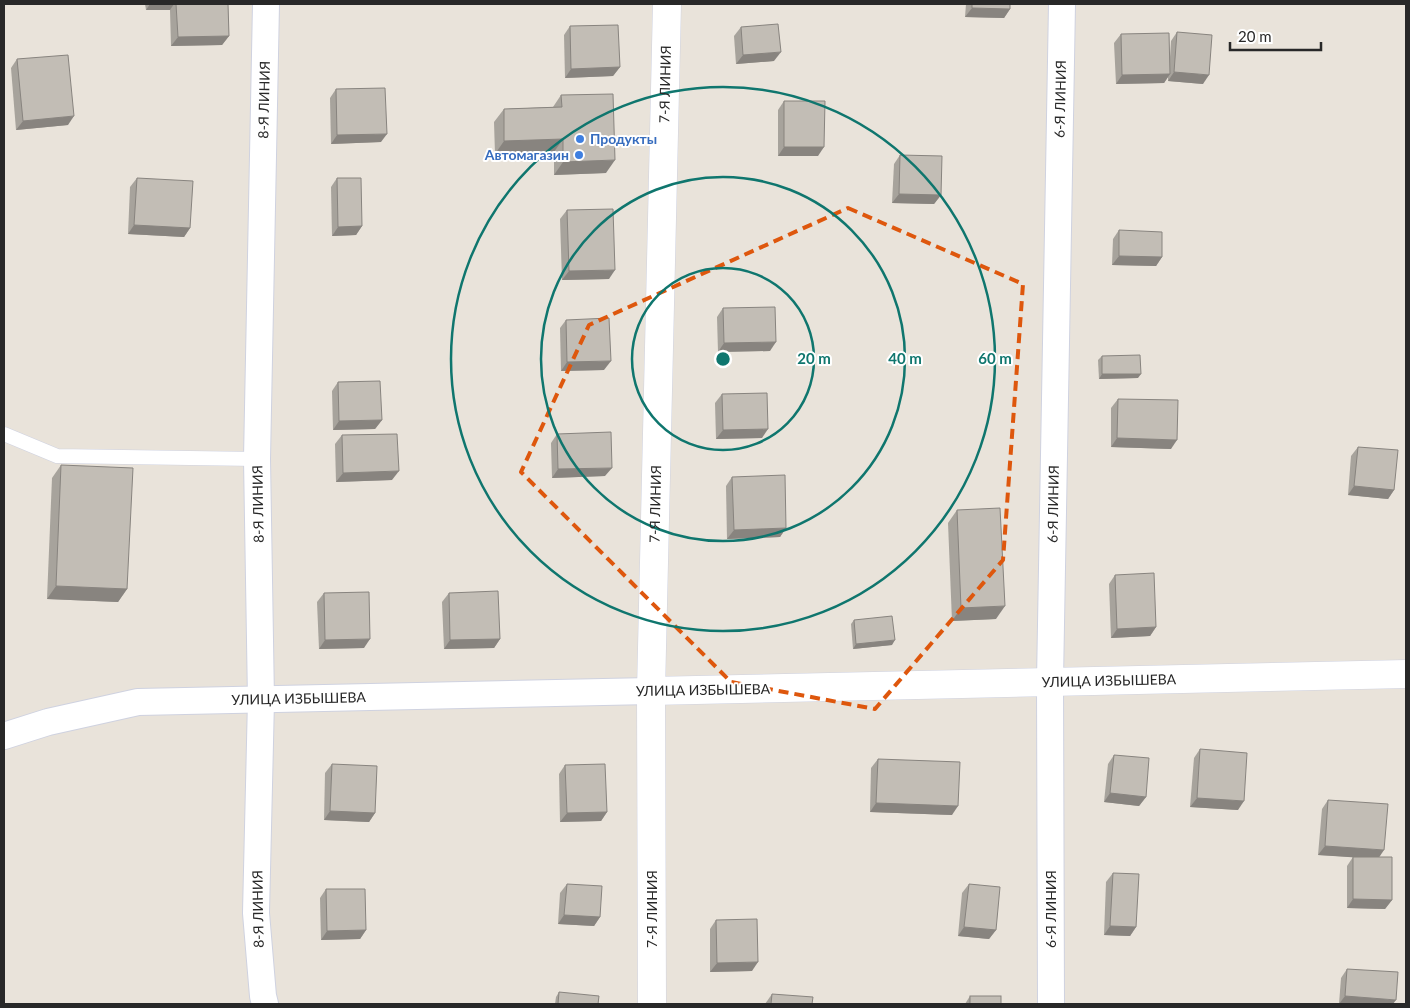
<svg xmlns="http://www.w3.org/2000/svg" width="1410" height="1008" viewBox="0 0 1410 1008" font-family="Lato,sans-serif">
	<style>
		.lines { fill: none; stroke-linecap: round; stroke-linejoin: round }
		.service-casing { stroke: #cfd2e0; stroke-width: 15 }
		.minor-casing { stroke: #cfd2e0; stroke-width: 28 }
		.secondary-casing { stroke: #cfd2e0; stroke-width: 29 }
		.service { stroke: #fff; stroke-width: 14 }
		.minor { stroke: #fff; stroke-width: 26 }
		.secondary { stroke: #fff; stroke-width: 28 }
		.wall { fill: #a7a39c }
		.shaded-wall { fill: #88847f }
		.building { fill: #c2bdb5; stroke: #88847f }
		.marked { fill: none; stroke: #de570d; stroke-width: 4; stroke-dasharray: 10 6; stroke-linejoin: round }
		.ring { fill: none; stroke: #0f766e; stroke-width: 2.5 }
		.shop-dot { fill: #3f7fe0; stroke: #fff; stroke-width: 2 }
		.labels { text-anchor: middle; stroke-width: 4; stroke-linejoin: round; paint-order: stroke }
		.street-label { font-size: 14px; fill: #282828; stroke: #fff }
		.shop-label { font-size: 14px; font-weight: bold; fill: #366cbe; stroke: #fff; text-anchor: start }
		.centre { fill: #0f766e; stroke: #fff; stroke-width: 2.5 }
		.ring-label { font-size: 15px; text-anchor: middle; font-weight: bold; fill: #0f766e; stroke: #fff; stroke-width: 4; stroke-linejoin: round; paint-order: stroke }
	</style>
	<rect width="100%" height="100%" fill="#e9e3da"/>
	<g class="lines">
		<defs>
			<path id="service" d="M4,434L57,456L257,459"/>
			<g id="minor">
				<path id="s1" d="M4,736L48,722L138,702L651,691"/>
				<path id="s2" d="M265,1004L263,996L256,913L261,700L257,459L266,4"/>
				<path id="s3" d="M1051,1004L1050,681L1062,4"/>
			</g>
			<g id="secondary">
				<path id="s4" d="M651,691L1406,674"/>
				<path id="s5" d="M652,1004L651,691L667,4"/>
			</g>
		</defs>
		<!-- service casing -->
		<use href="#service" class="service-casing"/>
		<!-- minor casing -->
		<use href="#minor" class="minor-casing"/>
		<!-- secondary casing -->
		<use href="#secondary" class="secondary-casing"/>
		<!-- service -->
		<use href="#service" class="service"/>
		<!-- minor -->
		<use href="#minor" class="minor"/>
		<!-- secondary -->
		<use href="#secondary" class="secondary"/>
	</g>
	<!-- wall -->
	<g class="wall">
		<path d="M145,4H228L229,36L222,45L171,46L170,10H146Z"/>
		<path d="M966,4H1010V9L1004,18L965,17Z"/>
		<path d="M570,26L620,67L613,76L565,78L564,35Z"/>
		<path d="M741,27L774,61L736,64L734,36Z"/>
		<path d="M1177,32L1203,84L1168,81V77L1164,83L1116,84L1114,43L1121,34L1170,57L1171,41Z"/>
		<path d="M17,59L68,125L16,130L11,68Z"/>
		<path d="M336,89L381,142L331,144L330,98Z"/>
		<path d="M561,95L606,173L554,175V152L495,154L494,122L504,109L553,107Z"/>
		<path d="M784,101L818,156H778V110Z"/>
		<path d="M900,155L941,195L934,204L892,203L894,164Z"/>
		<path d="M137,178L190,228L184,237L128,234L130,187Z"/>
		<path d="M337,178L362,226L356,235L332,236L331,187Z"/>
		<path d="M567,210L609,279L562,280L560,219Z"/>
		<path d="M1119,230L1162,257L1156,266L1112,265L1113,239Z"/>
		<path d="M723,308L770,351L718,352L717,317Z"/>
		<path d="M566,320L604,370L561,371L560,328Z"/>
		<path d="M1102,356L1138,378L1099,379L1098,360Z"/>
		<path d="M338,382L382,420L375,429L333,430L332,391Z"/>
		<path d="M722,394L762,438L716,439L715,403Z"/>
		<path d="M1118,399L1171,449L1111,447V408Z"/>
		<path d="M557,434L605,476L552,478L551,443Z"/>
		<path d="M342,435L392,480L336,482L335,444Z"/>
		<path d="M1358,447L1394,490L1388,499L1348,495L1351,456Z"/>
		<path d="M61,465L127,589L118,602L47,599L52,478Z"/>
		<path d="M732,477L786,528L780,537L727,539L726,486Z"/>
		<path d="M957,510L996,619L952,621L948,523Z"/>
		<path d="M1115,575L1156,627L1150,636L1111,638L1109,584Z"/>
		<path d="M324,593L364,648L319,649L317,602Z"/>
		<path d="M449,593L500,639L494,648L444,649L442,602Z"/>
		<path d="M854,620L892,645L853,649L851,624Z"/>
		<path d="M1200,749L1238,810L1190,807L1194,758Z"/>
		<path d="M1114,755L1146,797L1139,806L1104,802L1108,764Z"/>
		<path d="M878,759L952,815L870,812L871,768Z"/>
		<path d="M332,764L375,813L369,822L324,820L325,773Z"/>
		<path d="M565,765L607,812L601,821L560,822L559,774Z"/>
		<path d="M1328,800L1379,857L1392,900L1385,909L1347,908V866L1353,857L1318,855L1322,809Z"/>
		<path d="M1113,873L1136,927L1130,936L1104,935L1106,882Z"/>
		<path d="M567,884L600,917L594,926L558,924L560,893Z"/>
		<path d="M969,884L996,930L989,939L958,936L962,893Z"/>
		<path d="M326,889L366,930L360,939L321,940L320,898Z"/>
		<path d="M716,920L752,971L710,972V929Z"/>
		<path d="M1347,969L1393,1004H1339L1341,978Z"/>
		<path d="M559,992L598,1004H555L556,997Z"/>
		<path d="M772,994L812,1004H765Z"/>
		<path d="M970,996L1001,1004H965Z"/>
	</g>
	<!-- shaded-wall -->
	<g class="shaded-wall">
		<path d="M150,4H174L170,10H146Z"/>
		<path d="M972,8L1010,9L1004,18L965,17Z"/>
		<path d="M229,36L222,45L171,46L178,37Z"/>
		<path d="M781,52L774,61L736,64L743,55Z"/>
		<path d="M620,67L613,76L565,78L571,69Z"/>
		<path d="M1174,72L1209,75L1203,84L1168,81Z"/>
		<path d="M1170,74L1164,83L1116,84L1122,75Z"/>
		<path d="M74,116L68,125L16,130L23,121Z"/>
		<path d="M387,134L381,142L331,144L337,135Z"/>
		<path d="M563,139L554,152L495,154L504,141Z"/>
		<path d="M784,147H824L818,156H778Z"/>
		<path d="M615,160L606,173L554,175L563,162Z"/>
		<path d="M899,194L941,195L934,204L892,203Z"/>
		<path d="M134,225L190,228L184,237L128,234Z"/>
		<path d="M362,226L356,235L332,236L338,227Z"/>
		<path d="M1119,256L1162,257L1156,266L1112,265Z"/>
		<path d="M615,270L609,279L562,280L569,271Z"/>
		<path d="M776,342L770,351L718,352L724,343Z"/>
		<path d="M611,361L604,370L561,371L567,362Z"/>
		<path d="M1102,374H1141L1138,378L1099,379Z"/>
		<path d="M382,420L375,429L333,430L339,421Z"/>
		<path d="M768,429L762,438L716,439L723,430Z"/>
		<path d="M1117,438L1177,440L1171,449L1111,447Z"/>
		<path d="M612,468L605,476L552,478L558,469Z"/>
		<path d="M399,471L392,480L336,482L343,473Z"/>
		<path d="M1354,486L1394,490L1388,499L1348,495Z"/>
		<path d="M786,528L780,537L727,539L734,530Z"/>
		<path d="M56,586L127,589L118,602L47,599Z"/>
		<path d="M1005,606L996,619L952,621L961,608Z"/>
		<path d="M1156,627L1150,636L1111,638L1117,629Z"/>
		<path d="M370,639L364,648L319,649L325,640Z"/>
		<path d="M500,639L494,648L444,649L450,640Z"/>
		<path d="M895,640L892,645L853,649L856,644Z"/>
		<path d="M1110,793L1146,797L1139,806L1104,802Z"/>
		<path d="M1197,798L1244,801L1238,810L1190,807Z"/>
		<path d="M876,803L958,806L952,815L870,812Z"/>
		<path d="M330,811L375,813L369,822L324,820Z"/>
		<path d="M607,812L601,821L560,822L567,813Z"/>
		<path d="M1325,846L1384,850L1378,859L1318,855Z"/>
		<path d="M1353,899L1392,900L1385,909L1347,908Z"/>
		<path d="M564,915L600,917L594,926L558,924Z"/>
		<path d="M1110,926L1136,927L1130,936L1104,935Z"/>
		<path d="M964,927L996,930L989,939L958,936Z"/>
		<path d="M366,930L360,939L321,940L327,931Z"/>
		<path d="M758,962L752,971L710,972L717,963Z"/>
		<path d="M1345,996L1396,1000L1393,1004H1339Z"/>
	</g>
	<!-- building -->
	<g class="building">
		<path d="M176,4H228L229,36L178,37Z"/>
		<path d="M972,4H1010V9L972,8Z"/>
		<path d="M778,24L781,52L743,55L741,27Z"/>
		<path d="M618,25L620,67L571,69L570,26Z"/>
		<path d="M1177,32L1212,35L1209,75L1174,72Z"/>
		<path d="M1169,33L1170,74L1122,75L1121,34Z"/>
		<path d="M68,55L74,116L23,121L17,59Z"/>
		<path d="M385,88L387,134L337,135L336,89Z"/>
		<path d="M613,94L615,160L563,162V139L504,141V109L562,107L561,95Z"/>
		<path d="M784,101H825L824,147H784Z"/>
		<path d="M900,155L942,156L941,195L899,194Z"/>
		<path d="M137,178L193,181L190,228L134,225Z"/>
		<path d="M337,178H361L362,226L338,227Z"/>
		<path d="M613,209L615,270L569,271L567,210Z"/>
		<path d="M1119,230L1162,232V257L1119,256Z"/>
		<path d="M775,307L776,342L724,343L723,308Z"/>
		<path d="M609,318L611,361L567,362L566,320Z"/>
		<path d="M1140,355L1141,374H1102V356Z"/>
		<path d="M380,381L382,420L339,421L338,382Z"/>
		<path d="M767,393L768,429L723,430L722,394Z"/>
		<path d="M1118,399L1178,400L1177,440L1117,438Z"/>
		<path d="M611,432L612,468L558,469L557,434Z"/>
		<path d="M397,434L399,471L343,473L342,435Z"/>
		<path d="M1358,447L1398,450L1394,490L1354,486Z"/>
		<path d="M61,465L133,468L127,589L56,586Z"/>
		<path d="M785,475L786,528L734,530L732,477Z"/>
		<path d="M1000,508L1005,606L961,608L957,510Z"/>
		<path d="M1154,573L1156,627L1117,629L1115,575Z"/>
		<path d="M498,591L500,639L450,640L449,593Z"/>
		<path d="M369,592L370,639L325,640L324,593Z"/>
		<path d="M892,616L895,640L856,644L854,620Z"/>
		<path d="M1200,749L1247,753L1244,801L1197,798Z"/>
		<path d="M1114,755L1149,758L1146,797L1110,793Z"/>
		<path d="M878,759L960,762L958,806L876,803Z"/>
		<path d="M332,764L377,766L375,813L330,811Z"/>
		<path d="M605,764L607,812L567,813L565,765Z"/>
		<path d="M1328,800L1388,804L1384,850L1325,846Z"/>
		<path d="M1353,857H1392V900L1353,899Z"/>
		<path d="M1113,873L1139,874L1136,927L1110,926Z"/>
		<path d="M567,884L602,886L600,917L564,915Z"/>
		<path d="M969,884L1000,887L996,930L964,927Z"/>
		<path d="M326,889H365L366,930L327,931Z"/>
		<path d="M757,919L758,962L717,963L716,920Z"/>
		<path d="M1347,969L1398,972L1396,1000L1345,996Z"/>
		<path d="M559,992L599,996L598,1004H558Z"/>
		<path d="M772,994L813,997L812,1004H771Z"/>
		<rect x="970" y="996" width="31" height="8"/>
	</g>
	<!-- marked area -->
	<path class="marked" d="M848,208L1023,284L1003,560L875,709L731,682L521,472L589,325Z"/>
	<!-- distance rings -->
	<g class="ring">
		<circle cx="723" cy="359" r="91"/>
		<circle cx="723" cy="359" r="182"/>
		<circle cx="723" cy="359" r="272"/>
	</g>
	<!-- markers -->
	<g class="shop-dot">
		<circle cx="580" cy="139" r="5"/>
		<circle cx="579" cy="155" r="5"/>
	</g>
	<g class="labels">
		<!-- street labels -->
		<g class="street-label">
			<text dy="5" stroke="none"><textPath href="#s5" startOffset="920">7-Я ЛИНИЯ</textPath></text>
			<text dy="5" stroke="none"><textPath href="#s2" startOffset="905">8-Я ЛИНИЯ</textPath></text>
			<text dy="5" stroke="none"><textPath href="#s3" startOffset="905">6-Я ЛИНИЯ</textPath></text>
			<text transform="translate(258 504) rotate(-91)" y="5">8-Я ЛИНИЯ</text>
			<text dy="5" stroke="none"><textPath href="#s5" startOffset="500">7-Я ЛИНИЯ</textPath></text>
			<text dy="5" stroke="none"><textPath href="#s3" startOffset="500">6-Я ЛИНИЯ</textPath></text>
			<text dy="5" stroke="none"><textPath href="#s4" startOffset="458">УЛИЦА ИЗБЫШЕВА</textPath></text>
			<text transform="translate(703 690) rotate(-1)" y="5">УЛИЦА ИЗБЫШЕВА</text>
			<text dy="5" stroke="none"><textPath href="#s1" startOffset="299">УЛИЦА ИЗБЫШЕВА</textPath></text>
			<text transform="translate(258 909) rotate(-91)" y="5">8-Я ЛИНИЯ</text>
			<text transform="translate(652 909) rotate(-90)" y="5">7-Я ЛИНИЯ</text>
			<text transform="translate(1051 909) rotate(-90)" y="5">6-Я ЛИНИЯ</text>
		</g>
		<!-- shop labels -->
		<g class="shop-label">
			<text x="590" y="144">Продукты</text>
			<text x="569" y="160" text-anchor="end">Автомагазин</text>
		</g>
	</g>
	<circle cx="723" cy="359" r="8" class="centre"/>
	<g class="ring-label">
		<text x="814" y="364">20 m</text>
		<text x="905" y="364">40 m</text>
		<text x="995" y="364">60 m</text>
	</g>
	<!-- border -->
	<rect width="1410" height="1008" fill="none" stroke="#282828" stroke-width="10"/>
	<!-- scale -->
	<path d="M1230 42v8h91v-8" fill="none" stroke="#282828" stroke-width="2.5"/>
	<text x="1238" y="42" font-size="15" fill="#282828" stroke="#ffffff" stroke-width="4" paint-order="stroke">20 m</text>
</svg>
